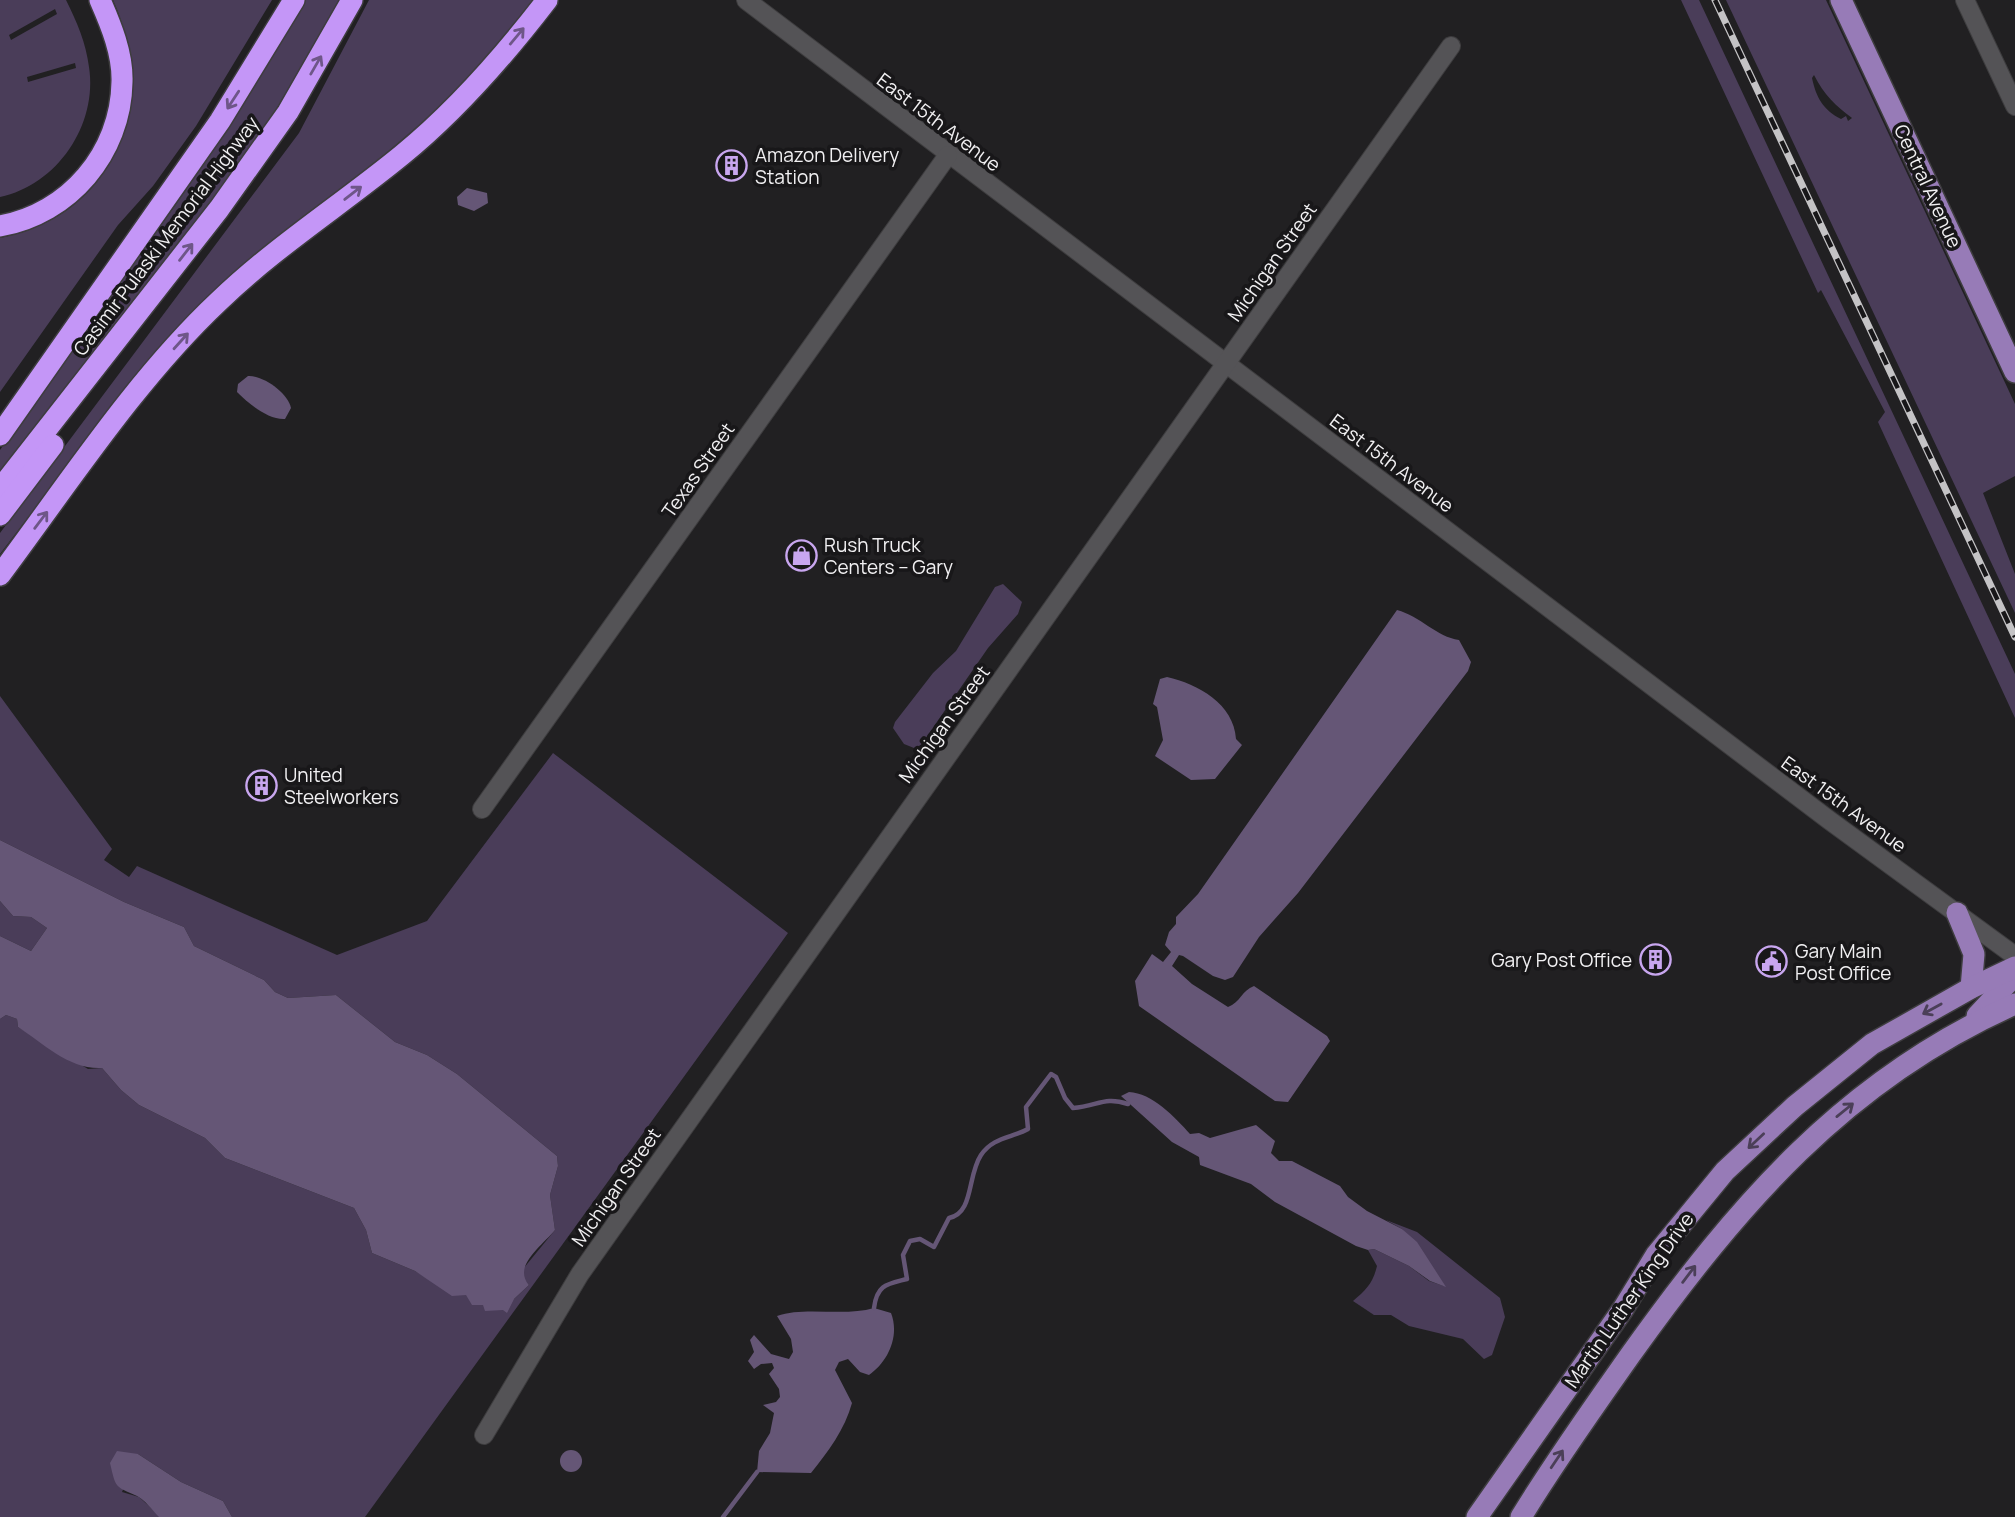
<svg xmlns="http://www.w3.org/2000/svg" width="2015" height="1517" viewBox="0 0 2015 1517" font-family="Manrope,sans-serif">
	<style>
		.green { fill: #4a3d59; fill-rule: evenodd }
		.water { fill: #655676 }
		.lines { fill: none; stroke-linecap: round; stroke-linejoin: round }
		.stream { stroke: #655676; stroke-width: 4.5 }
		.minor-casing { stroke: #3e3d3f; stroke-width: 20 }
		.major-casing { stroke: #3e3d3f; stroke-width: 24 }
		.highway-casing { stroke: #3e3d3f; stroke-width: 24 }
		.minor { stroke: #545356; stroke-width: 18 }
		.major { stroke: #977bb7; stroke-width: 21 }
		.highway { stroke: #c496f7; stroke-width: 21 }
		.rail-casing { stroke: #c4c3c5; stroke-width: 7 }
		.rail { stroke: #181719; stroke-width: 4.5; stroke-dasharray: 13; stroke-linecap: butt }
		.oneway { stroke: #6e5688 }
		.oneway2 { stroke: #4b3f58 }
		.labels { text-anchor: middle; stroke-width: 7; stroke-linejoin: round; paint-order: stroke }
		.street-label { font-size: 19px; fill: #f1f0f2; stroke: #181719 }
		.poi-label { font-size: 19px; fill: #f1f0f2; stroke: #181719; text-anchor: start }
	</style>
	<rect width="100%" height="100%" fill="#212022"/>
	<!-- green -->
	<g class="green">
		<path d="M0,0H66C77,22 86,43 89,67C98,125 57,185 0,197ZM55,9L57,14L11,40L9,35ZM75,63L76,68L28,82L27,77Z"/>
		<path d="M113,0H272L196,126L153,186L118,225L0,392V238C115,216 159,102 113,0Z"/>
		<path d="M304,0H340L270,120L223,189L0,471V450C102,301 219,160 304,0Z"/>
		<path d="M369,0H534L469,77L426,119L356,179L71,461L0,554V533L299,133Z"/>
		<path d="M1681,0H1699L2015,674V718L1878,422L1885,412L1821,290L1818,293Z"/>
		<path d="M1726,0H1826L2015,404V476L1983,493L2015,574V613ZM1814,75C1824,95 1836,106 1852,118L1848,121L1846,116L1841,119C1823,110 1816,97 1812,78Z"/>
		<path d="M1003,584L1022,602L1018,614L988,648L921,745L914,748L904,744L893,728L895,722L933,673L956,651L995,587Z"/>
		<path d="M0,696L112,849L104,860L129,877L137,866L337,955L427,921L553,753L788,933L365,1517H232L223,1501L181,1482L138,1454L122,1492L139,1497L161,1517H0V1019L6,1015L17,1019L18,1027L88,1069L102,1068L121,1090L139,1105L205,1138L225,1158L354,1208L366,1230L372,1253L415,1271L447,1290L466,1295L514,1299L529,1285L524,1279L523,1269L555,1230L550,1195L558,1166L557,1156L457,1074L427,1055L395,1042L336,995L288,998L275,992L264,980L194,946L184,927L124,902L0,840Z"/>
		<path d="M0,901L13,916L31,917L47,928L31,951L0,936Z"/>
		<path d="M1386,1220L1417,1232L1500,1298L1505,1317L1492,1355L1484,1359L1463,1339L1409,1326L1391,1315H1374L1353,1301C1366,1290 1373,1283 1377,1266L1368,1250L1374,1249L1409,1266L1429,1281L1444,1286L1402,1229Z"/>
	</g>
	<!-- water -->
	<g class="water">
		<path d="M467,188L487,193L488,203L474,211L458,205L457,197Z"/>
		<path d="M248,376C263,375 288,393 291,408L285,419C268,420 249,404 237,392L238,384Z"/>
		<path d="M1397,610C1420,616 1437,637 1459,640L1471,662L1468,671L1298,893L1259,937L1233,977L1225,980L1213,976L1183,956L1179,955L1172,966L1192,984L1228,1007C1240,1003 1242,990 1254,986L1327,1036L1330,1041L1288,1102L1275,1101L1139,1006L1135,981L1152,954L1163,962L1171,952L1165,945L1169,932L1176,924V917L1198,894Z"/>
		<path d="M1167,677C1198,684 1234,704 1236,739L1242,745L1215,779L1191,780L1155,756L1163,740L1157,707L1153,704L1160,679Z"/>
		<path d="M0,840L124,902L184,927L194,946L264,980L275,992L288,998L336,995L395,1042L427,1055L457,1074L557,1156L558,1166L550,1195L555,1230C543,1245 512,1266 529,1285L514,1299L507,1313L503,1310L485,1311L483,1305H472L466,1295L452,1296L415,1271L372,1253L366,1230L354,1208L225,1158L205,1138L139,1105L121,1090L102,1068C70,1070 44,1044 18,1027L17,1019L6,1015L0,1019V936L31,951L47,928L31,917L13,916L0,901Z"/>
		<path d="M1129,1092C1152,1093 1175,1117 1190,1134L1199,1133L1210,1138L1256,1125L1275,1141L1271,1153L1279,1161H1292L1340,1186L1348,1197L1367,1211L1402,1229L1417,1242L1446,1287L1430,1281L1409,1266L1374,1249L1368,1250L1356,1246L1275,1202L1251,1184L1200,1165L1199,1157L1172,1142L1121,1096Z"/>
		<path d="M874,1308L891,1313C900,1336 888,1362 869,1375L860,1372L848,1359L839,1362L835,1370L852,1403C845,1429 828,1452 811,1473L757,1472L759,1451L770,1433L774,1413L763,1405L776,1402L780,1397L779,1389L769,1374L774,1368L772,1363L761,1364L754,1369L748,1361L754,1352L750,1340L754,1335L771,1354L789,1359L793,1352L791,1339L777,1316C805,1306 844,1317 874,1308Z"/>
		<circle cx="571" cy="1461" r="11"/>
		<path d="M117,1451L138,1454L181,1482L223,1501L232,1517H159C152,1510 145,1500 137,1496C115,1486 116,1489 110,1463Z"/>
	</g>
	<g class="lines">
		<!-- stream -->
		<g class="stream">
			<path d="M874,1308C877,1284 888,1284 907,1279L903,1255L910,1241L920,1239L934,1247L949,1218C974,1213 967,1176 981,1155C993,1137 1012,1138 1028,1129L1026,1107L1051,1074L1056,1077L1065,1098L1073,1108C1098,1106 1104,1096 1128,1104"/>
			<path d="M723,1517L757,1472"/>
		</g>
		<defs>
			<g id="minor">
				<path d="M746,0L1829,820L2015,956"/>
				<path d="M1965,0L2015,106"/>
				<path d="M482,809L948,155"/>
				<path d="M484,1435L580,1274L1451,46"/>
			</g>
			<g id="major">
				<path d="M1841,0L2015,372"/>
				<path d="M1957,913L1974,954L1971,988"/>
				<path d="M1977,1016L2015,975"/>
				<path d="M1477,1517L1623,1309L1656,1255L1725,1171L1795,1106L1872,1044L1971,988L2015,967"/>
				<path d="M1521,1517C1555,1461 1593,1408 1631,1354C1737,1206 1844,1080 2015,1004"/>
			</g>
			<g id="highway">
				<path d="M0,226C69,214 121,153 122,82C123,54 111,25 100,0"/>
				<path d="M0,435L220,121L294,0"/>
				<path d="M0,489L219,209L288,112L352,0"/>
				<path d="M0,515L53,445"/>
				<path d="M0,575C68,484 137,378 219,301C275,247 341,205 402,155C456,111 504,56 547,0"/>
			</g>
		</defs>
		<!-- minor casing -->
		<use href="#minor" class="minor-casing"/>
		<!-- major casing -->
		<use href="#major" class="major-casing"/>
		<!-- highway casing -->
		<use href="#highway" class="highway-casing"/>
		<!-- minor -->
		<use href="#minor" class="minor"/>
		<!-- major -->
		<use href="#major" class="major"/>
		<!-- highway -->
		<use href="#highway" class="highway"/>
		<defs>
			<path id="rail" d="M1715,0L2015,637"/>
		</defs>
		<!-- rail casing -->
		<use href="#rail" class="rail-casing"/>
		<!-- rail -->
		<use href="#rail" class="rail"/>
	</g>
	<!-- one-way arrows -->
	<defs><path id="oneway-shaft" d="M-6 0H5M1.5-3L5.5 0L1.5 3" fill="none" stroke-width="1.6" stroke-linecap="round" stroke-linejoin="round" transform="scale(1.75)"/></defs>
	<g class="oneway">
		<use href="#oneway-shaft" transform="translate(517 36) rotate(-50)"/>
		<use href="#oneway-shaft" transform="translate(316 65) rotate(-60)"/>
		<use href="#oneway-shaft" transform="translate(233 100) rotate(123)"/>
		<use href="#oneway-shaft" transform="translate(353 193) rotate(-38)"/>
		<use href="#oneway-shaft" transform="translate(186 252) rotate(-52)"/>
		<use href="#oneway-shaft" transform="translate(181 341) rotate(-48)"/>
		<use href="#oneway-shaft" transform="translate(41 520) rotate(-53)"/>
	</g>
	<g class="oneway2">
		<use href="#oneway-shaft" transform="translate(1932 1009) rotate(151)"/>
		<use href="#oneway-shaft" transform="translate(1845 1110) rotate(-39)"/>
		<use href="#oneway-shaft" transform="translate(1756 1141) rotate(137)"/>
		<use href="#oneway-shaft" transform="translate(1689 1274) rotate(-53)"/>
		<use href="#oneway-shaft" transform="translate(1557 1459) rotate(-56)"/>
	</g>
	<!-- icons -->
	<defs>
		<symbol id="building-ring" viewBox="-11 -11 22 22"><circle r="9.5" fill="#181719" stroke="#c8a6ef" stroke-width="1.5"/><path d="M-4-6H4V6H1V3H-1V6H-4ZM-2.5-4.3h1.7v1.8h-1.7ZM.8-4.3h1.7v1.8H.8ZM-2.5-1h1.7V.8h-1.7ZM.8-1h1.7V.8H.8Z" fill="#c8a6ef"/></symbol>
		<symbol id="shop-ring" viewBox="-11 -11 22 22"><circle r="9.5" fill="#181719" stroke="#c8a6ef" stroke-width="1.5"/><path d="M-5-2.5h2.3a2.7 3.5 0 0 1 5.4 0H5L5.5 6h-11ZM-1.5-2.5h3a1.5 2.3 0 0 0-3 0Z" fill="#c8a6ef"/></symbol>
		<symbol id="civic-ring" viewBox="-11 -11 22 22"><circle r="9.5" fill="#181719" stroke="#c8a6ef" stroke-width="1.5"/><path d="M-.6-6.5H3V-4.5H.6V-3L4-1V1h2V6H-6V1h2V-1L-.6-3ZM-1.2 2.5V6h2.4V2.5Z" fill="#c8a6ef"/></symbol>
	</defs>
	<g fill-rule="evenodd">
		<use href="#building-ring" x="714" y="148" width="35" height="35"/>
		<use href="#shop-ring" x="784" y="538" width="35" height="35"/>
		<use href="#building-ring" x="244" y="768" width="35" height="35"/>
		<use href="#building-ring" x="1638" y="942" width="35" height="35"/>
		<use href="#civic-ring" x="1754" y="944" width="35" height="35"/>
	</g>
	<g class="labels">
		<!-- street labels -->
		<g class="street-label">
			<text transform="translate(939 122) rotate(37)" y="7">East 15th Avenue</text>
			<text transform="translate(1928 186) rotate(65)" y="7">Central Avenue</text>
			<text transform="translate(166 236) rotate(-53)" y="7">Casimir Pulaski Memorial Highway</text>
			<text transform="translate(1272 262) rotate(-55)" y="7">Michigan Street</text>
			<text transform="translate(1392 463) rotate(37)" y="7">East 15th Avenue</text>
			<text transform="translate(698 470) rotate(-55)" y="7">Texas Street</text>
			<text transform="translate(944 724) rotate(-54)" y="7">Michigan Street</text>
			<text transform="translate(1844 804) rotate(36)" y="7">East 15th Avenue</text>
			<text transform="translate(616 1187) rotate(-55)" y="7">Michigan Street</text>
			<text transform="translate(1629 1300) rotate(-55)" y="7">Martin Luther King Drive</text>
		</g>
		<!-- poi labels -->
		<g class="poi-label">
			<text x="755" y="162">Amazon Delivery<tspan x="755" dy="22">Station</tspan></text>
			<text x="824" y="552">Rush Truck<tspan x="824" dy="22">Centers – Gary</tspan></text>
			<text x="284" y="782">United<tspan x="284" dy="22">Steelworkers</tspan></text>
			<text x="1795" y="958">Gary Main<tspan x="1795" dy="22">Post Office</tspan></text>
			<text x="1632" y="967" text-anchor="end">Gary Post Office</text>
		</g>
	</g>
</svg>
